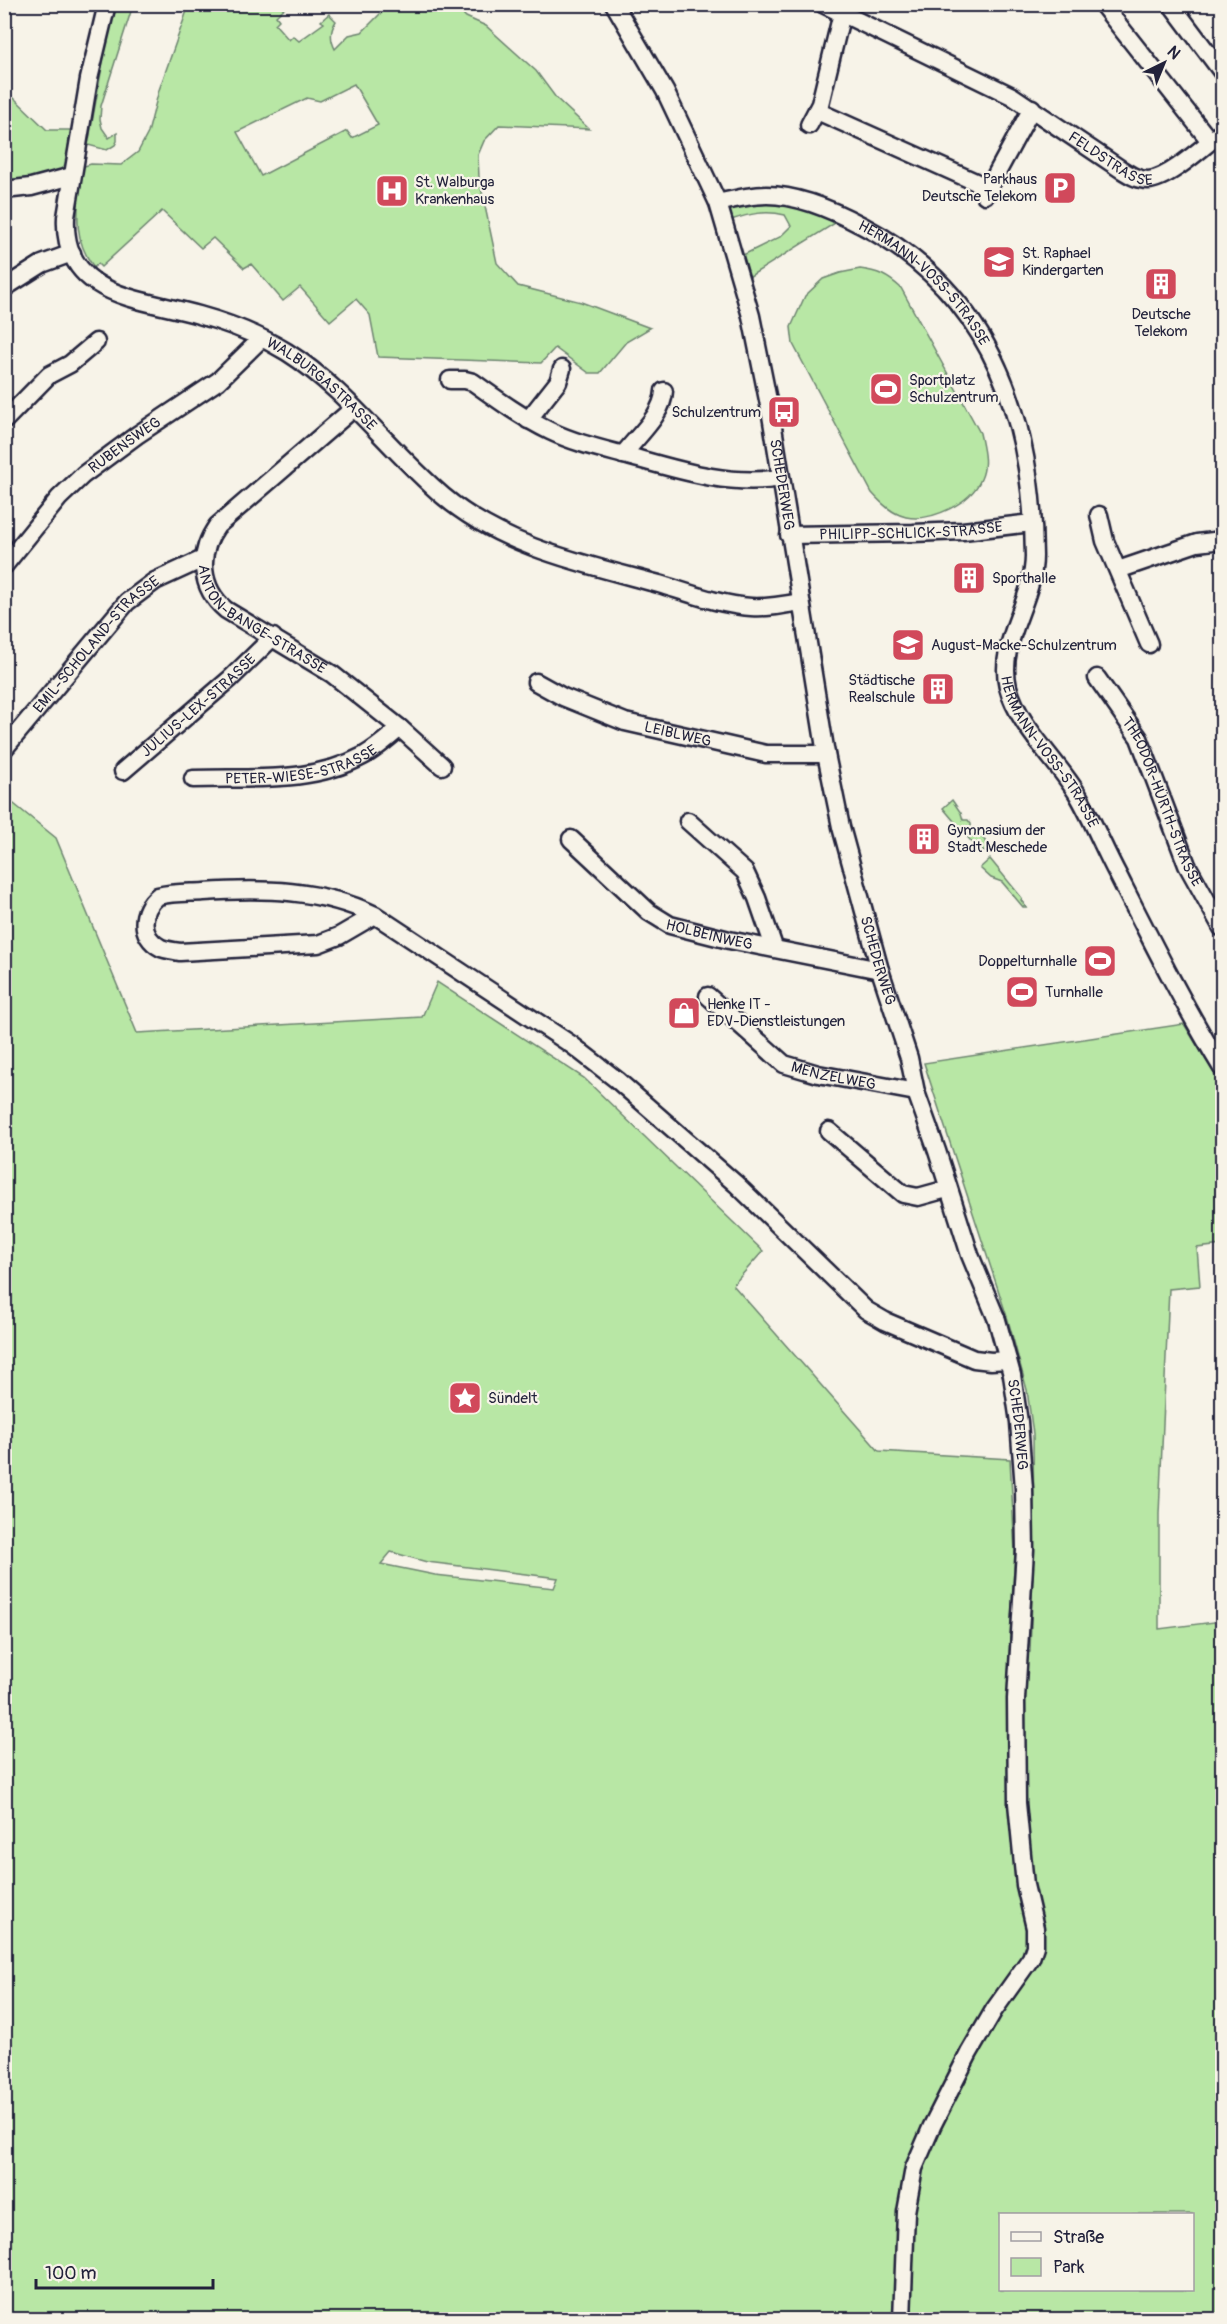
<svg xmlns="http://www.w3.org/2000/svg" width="1227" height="2324" viewBox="0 0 1227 2324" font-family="Pangolin,sans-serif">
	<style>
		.green { fill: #b8e7a5; stroke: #6d8470; stroke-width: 1.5; fill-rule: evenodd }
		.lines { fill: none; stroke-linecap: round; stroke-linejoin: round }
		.minor-casing { stroke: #22223b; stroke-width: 21 }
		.minor { stroke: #f7f3e8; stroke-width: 16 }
		.labels { text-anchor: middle; stroke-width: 4.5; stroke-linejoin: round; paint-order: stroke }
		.street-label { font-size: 15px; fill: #22223b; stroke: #f7f3e8 }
		.poi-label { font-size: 15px; fill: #22223b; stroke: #f7f3e8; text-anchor: start }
	</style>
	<rect width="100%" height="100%" fill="#f7f3e8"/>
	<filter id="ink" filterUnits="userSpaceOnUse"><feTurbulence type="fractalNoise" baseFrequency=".0167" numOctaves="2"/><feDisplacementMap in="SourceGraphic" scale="12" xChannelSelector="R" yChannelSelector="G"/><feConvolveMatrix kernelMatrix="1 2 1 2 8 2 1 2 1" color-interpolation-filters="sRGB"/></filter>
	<g filter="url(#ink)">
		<!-- green -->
		<g class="green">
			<path d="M117,5H133L101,106L100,119L102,128L109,138L117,133V141L115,145L107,150L88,145L108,33Z"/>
			<path d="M189,5H288L276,16L279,20L275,24L289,40L293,36L299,41L324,23L321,21L329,14L336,21C330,31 330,39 335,49L349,35L362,32L389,5H454L466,17L486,26L536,71L556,98L589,129L499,125L484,141L478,155L479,178L497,263L518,286L581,302L650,328L626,342L600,373H589L555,348L541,363L378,357L370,315L356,299L330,321L300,287L283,301L251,264L244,268L213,238L201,248L162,211L101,267L98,264L94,267C70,237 79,203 81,167L91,164L121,165L138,152L148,133L159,90ZM354,84L378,125L352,138L347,131L261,176L237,132L307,98L320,101Z"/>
			<path d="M14,98L47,130H71L64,173L5,184V107Z"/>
			<path d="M769,204L794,205L840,220L747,278L741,256L780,237L791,226L785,215C765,210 749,214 731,220L726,207Z"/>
			<path d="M860,269C878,271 888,276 901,288L980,433C983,448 988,464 981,479C971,503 932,522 906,517C892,514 881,503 872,493L793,344L791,327L805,296L823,279L840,273Z"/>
			<path d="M4,796L56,838L137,1033L422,1017L437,982L584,1078L763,1251L733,1285L879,1451L1010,1459L1015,1552L1009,1655L1030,1652L1034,1543L1033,1434L1027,1390L1008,1320L924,1063L1184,1024L1222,1086V1245L1197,1248L1200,1286L1169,1289L1159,1514V1629L1222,1621V2319H5ZM391,1552L427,1562L558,1578L554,1588L435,1575L381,1564ZM1000,2214H1192V2290H1000Z"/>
			<path d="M952,800L961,813L963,820H968L971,824V829L978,832L990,847L984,852L978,845L975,846L943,808Z"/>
			<path d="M990,859L1022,898L1021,900L1026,907H1023L1002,882L991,878L980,868Z"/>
		</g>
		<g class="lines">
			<defs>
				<g id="minor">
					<path id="s1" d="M107,4L89,79L66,217C62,298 141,298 199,315C228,323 261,336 287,352C347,390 389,450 443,496C503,547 585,564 659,584C689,593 720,605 751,607C768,608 784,605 800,602"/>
					<path id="s2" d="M614,4L665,91L718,203L751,316L771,415L826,754L841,827L880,970L909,1058L916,1092L937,1151L970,1255L997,1320L1012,1375L1019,1422L1024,1489L1025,1550L1016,1699L1017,1803L1025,1885L1035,1928V1946L1031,1958L994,2010L969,2053L932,2126L914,2168L906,2212L902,2320"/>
					<path id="s3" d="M823,4L1012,96L1122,170C1130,175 1138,180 1148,180C1169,179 1205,145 1222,132"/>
					<path d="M1102,4L1210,141"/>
					<path d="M1171,4L1222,72"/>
					<path d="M817,111L989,188"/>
					<path d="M809,125L820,104L842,13"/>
					<path d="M4,190L31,187L72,176"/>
					<path d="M985,195L1032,108"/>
					<path id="s4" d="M718,203C734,199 751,195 767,195C800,195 835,211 863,226C991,293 1033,419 1034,556C1034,602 997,641 1008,687C1018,726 1057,760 1078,795C1093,821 1104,849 1118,875C1151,940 1184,1006 1222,1068"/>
					<path d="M4,288L42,264L72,253"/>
					<path d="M450,380H465L473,382C498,400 523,418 550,431C575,443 602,449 628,456C678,470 730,487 781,478"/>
					<path id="s5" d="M354,408L217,526C197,554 200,588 226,610L332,674L400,728L442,766"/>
					<path d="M528,420L558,382L562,369"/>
					<path d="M4,421L49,375L70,364L96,342"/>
					<path d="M623,455C637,436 663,415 664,391"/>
					<path d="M1099,515L1105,541L1149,644"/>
					<path id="s6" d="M789,535L913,533L963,531L1032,523"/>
					<path id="s7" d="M4,566L59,498L83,475L137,435L218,381L261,339"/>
					<path d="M1118,570L1197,543L1222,540"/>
					<path id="s8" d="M1097,678L1139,738L1187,865L1222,928"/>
					<path id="s9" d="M536,682L563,697L625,722L766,754H826"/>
					<path id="s10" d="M4,749L127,602L155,581L203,559"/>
					<path id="s11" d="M123,771L230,679L273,637"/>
					<path id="s12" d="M193,779C249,777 311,784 363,756C376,749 388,738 400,728"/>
					<path d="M688,821L745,872L757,898L774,947"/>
					<path id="s13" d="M571,839L649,912L670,925L729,940L880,970"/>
					<path d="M375,915L339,936L318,944L180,952C173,951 167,950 161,948C138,936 141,910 158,896C173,892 189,893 204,892C263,888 321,889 375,915L572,1045L617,1080L736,1184L866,1310L885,1321L974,1359L991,1361L1008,1360"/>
					<path id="s14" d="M708,996L784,1064L818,1074L916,1092"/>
					<path d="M829,1131L903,1194L918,1197L947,1189"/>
				</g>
			</defs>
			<!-- minor casing -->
			<use href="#minor" class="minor-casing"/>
			<!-- minor -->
			<use href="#minor" class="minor"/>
		</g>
	</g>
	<!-- icons -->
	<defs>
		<symbol id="parking-square" viewBox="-11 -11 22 22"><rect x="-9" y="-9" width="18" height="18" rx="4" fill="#d1495b" stroke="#f7f3e8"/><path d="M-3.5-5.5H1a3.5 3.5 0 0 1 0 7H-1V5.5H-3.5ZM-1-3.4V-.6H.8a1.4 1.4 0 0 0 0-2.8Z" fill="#fff"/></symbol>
		<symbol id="hospital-square" viewBox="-11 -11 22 22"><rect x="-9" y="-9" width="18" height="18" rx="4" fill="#d1495b" stroke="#f7f3e8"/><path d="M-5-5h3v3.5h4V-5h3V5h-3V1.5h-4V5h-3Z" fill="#fff"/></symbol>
		<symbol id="school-square" viewBox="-11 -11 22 22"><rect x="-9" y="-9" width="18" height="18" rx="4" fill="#d1495b" stroke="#f7f3e8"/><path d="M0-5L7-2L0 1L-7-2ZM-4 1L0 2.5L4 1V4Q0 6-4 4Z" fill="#fff"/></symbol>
		<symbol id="building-square" viewBox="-11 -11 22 22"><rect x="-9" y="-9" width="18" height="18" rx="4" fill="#d1495b" stroke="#f7f3e8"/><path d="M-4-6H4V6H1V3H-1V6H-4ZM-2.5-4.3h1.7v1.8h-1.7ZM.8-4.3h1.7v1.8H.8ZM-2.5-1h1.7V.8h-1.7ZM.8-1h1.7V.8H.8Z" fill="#fff"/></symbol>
		<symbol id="stadium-square" viewBox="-11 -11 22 22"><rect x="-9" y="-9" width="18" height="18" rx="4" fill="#d1495b" stroke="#f7f3e8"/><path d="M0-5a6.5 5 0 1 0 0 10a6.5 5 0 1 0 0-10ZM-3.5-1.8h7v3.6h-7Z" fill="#fff"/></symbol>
		<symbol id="bus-square" viewBox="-11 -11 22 22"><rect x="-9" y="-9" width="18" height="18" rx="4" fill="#d1495b" stroke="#f7f3e8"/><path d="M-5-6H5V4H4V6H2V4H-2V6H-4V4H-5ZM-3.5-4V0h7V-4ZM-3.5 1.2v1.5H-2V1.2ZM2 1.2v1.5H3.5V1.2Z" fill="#fff"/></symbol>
		<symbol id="shop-square" viewBox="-11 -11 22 22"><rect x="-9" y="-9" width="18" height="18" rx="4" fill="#d1495b" stroke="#f7f3e8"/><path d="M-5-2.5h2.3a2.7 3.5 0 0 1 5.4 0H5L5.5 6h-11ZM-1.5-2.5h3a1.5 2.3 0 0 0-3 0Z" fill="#fff"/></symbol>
		<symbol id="sight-square" viewBox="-11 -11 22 22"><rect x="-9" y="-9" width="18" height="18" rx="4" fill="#d1495b" stroke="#f7f3e8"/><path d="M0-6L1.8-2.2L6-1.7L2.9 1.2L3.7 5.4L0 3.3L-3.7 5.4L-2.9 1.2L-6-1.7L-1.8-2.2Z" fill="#fff"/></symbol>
	</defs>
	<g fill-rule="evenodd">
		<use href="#parking-square" x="1041" y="169" width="38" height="38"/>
		<use href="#hospital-square" x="373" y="172" width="38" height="38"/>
		<use href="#school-square" x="980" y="243" width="38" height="38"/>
		<use href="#building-square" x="1142" y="265" width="38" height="38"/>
		<use href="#stadium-square" x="867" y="370" width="38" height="38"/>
		<use href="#bus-square" x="765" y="393" width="38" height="38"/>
		<use href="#building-square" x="950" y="559" width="38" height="38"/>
		<use href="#school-square" x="889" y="626" width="38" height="38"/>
		<use href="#building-square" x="919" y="670" width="38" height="38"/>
		<use href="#building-square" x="905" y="820" width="38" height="38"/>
		<use href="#stadium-square" x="1081" y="942" width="38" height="38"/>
		<use href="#stadium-square" x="1003" y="973" width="38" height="38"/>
		<use href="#shop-square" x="665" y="994" width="38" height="38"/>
		<use href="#sight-square" x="446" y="1379" width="38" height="38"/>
	</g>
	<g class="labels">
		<!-- street labels -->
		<g class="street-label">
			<text dy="5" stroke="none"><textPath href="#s3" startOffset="328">FELDSTRASSE</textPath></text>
			<text dy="5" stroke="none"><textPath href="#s4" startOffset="236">HERMANN-VOSS-STRASSE</textPath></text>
			<text dy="5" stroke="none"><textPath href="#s1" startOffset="544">WALBURGASTRASSE</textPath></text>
			<text dy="5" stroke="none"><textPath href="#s7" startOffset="172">RUBENSWEG</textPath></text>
			<text dy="5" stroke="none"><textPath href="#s2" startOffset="514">SCHEDERWEG</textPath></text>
			<text dy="5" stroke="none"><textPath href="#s6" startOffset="122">PHILIPP-SCHLICK-STRASSE</textPath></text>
			<text dy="5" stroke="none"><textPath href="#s5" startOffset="306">ANTON-BANGE-STRASSE</textPath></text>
			<text dy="5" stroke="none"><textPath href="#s10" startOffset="140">EMIL-SCHOLAND-STRASSE</textPath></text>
			<text dy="5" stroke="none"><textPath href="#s11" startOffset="100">JULIUS-LEX-STRASSE</textPath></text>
			<text dy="5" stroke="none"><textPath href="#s9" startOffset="152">LEIBLWEG</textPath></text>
			<text dy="5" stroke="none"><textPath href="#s4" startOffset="756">HERMANN-VOSS-STRASSE</textPath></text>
			<text dy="5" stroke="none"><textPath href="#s12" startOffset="110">PETER-WIESE-STRASSE</textPath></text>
			<text dy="5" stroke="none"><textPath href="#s8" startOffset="141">THEODOR-HÜRTH-STRASSE</textPath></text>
			<text dy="5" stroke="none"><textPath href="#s13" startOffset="172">HOLBEINWEG</textPath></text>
			<text dy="5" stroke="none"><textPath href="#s2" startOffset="1000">SCHEDERWEG</textPath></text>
			<text dy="5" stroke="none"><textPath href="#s14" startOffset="153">MENZELWEG</textPath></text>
			<text dy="5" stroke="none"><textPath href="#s2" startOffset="1486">SCHEDERWEG</textPath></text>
		</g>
		<!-- poi labels -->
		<g class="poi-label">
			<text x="1037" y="184" text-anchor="end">Parkhaus<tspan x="1037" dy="17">Deutsche Telekom</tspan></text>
			<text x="415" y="187">St. Walburga<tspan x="415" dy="17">Krankenhaus</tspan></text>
			<text x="1022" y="258">St. Raphael<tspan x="1022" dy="17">Kindergarten</tspan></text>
			<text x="1161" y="319" text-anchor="middle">Deutsche<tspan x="1161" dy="17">Telekom</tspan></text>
			<text x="909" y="385">Sportplatz<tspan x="909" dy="17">Schulzentrum</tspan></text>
			<text x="761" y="417" text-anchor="end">Schulzentrum</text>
			<text x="992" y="583">Sporthalle</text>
			<text x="931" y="650">August-Macke-Schulzentrum</text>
			<text x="915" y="685" text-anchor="end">Städtische<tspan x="915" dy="17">Realschule</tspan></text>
			<text x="947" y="835">Gymnasium der<tspan x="947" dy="17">Stadt Meschede</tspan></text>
			<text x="1077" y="966" text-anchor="end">Doppelturnhalle</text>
			<text x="1045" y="997">Turnhalle</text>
			<text x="707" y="1009">Henke IT -<tspan x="707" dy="17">EDV-Dienstleistungen</tspan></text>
			<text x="488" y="1403">Sündelt</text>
		</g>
	</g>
	<!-- margin -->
	<rect width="1227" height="2324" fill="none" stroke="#f7f3e8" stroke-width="24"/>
	<rect x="12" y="12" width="1203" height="2300" fill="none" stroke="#22223b" stroke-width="2" filter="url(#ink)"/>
	<!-- legend -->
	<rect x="999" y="2213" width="195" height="78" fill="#f7f3e8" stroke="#a29fa3" stroke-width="1.5"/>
	<rect x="1011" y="2232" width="30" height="9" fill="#f7f3e8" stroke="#a29fa3" stroke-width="1.5"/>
	<text x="1053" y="2243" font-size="18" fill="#22223b">Straße</text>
	<rect x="1011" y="2258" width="30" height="18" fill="#b8e7a5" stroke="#a29fa3" stroke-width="1.5"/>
	<text x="1053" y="2273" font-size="18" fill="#22223b">Park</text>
	<!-- north arrow -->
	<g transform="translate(1164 63) rotate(43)" stroke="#f7f3e8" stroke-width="4.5" paint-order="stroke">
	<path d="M0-4.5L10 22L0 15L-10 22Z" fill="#22223b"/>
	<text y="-9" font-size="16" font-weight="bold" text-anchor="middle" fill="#22223b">N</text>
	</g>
	<!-- scale -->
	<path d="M36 2279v9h177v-9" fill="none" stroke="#22223b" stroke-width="3"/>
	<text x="45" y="2279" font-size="18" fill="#22223b" stroke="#f7f3e8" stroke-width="4.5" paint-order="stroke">100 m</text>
</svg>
